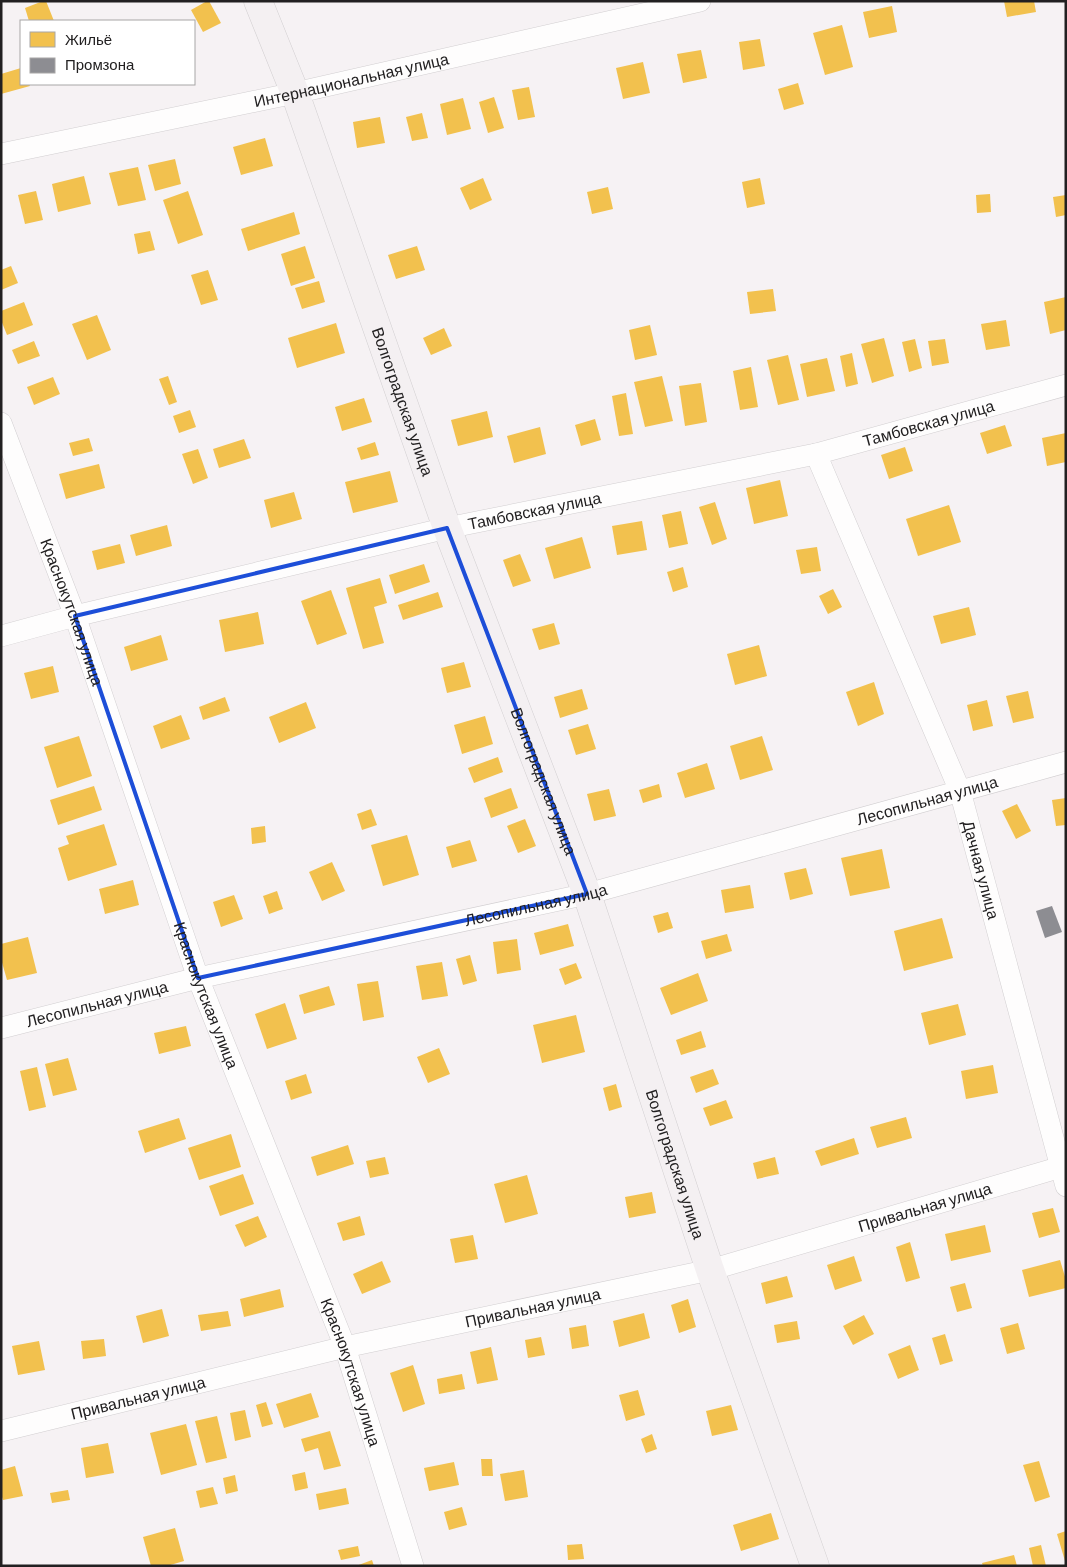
<svg xmlns="http://www.w3.org/2000/svg" width="1067" height="1567" viewBox="0 0 1067 1567" font-family="Barlow,sans-serif">
	<style>
		.homes { fill: #f2c14e }
		.industry { fill: #8d8d92 }
		.lines { fill: none; stroke-linecap: round; stroke-linejoin: round }
		.street-casing { stroke: #d2cfd1; stroke-width: 22 }
		.secondary-casing { stroke: #d2cfd1; stroke-width: 29 }
		.street { stroke: #fefdfd; stroke-width: 21 }
		.secondary { stroke: #f4f0f2; stroke-width: 28 }
		.marked { fill: none; stroke: #1d4ed8; stroke-width: 4; stroke-linejoin: round }
		.labels { text-anchor: middle; stroke-width: 5; stroke-linejoin: round; paint-order: stroke }
		.street-label { font-size: 16px; fill: #222021; stroke: #fff }
	</style>
	<rect width="100%" height="100%" fill="#f6f2f4"/>
	<!-- homes -->
	<g class="homes">
		<path d="M43,1H46L54,21H29L25,8Z"/>
		<path d="M207,1H209L221,23L203,32L191,10Z"/>
		<path d="M1004,1H1034L1036,12L1007,17Z"/>
		<path d="M892,6L897,32L869,38L863,12Z"/>
		<path d="M842,25L853,67L825,75L813,33Z"/>
		<path d="M760,39L765,66L743,70L739,42Z"/>
		<path d="M701,50L707,78L683,83L677,54Z"/>
		<path d="M643,62L650,93L623,99L616,68Z"/>
		<path d="M21,68V84H29L30,86L1,94V74Z"/>
		<path d="M798,83L804,104L784,110L778,89Z"/>
		<path d="M529,87L535,117L518,120L512,90Z"/>
		<path d="M494,97L504,128L488,133L479,102Z"/>
		<path d="M463,98L471,129L447,135L440,104Z"/>
		<path d="M422,113L428,138L412,141L406,117Z"/>
		<path d="M380,117L385,143L357,148L353,122Z"/>
		<path d="M265,138L273,166L241,175L233,147Z"/>
		<path d="M175,159L181,184L155,191L148,165Z"/>
		<path d="M138,167L146,200L118,206L109,173Z"/>
		<path d="M84,176L91,204L58,212L52,184Z"/>
		<path d="M483,178L492,200L470,210L460,188Z"/>
		<path d="M760,178L765,204L747,208L742,182Z"/>
		<path d="M608,187L613,209L592,214L587,192Z"/>
		<path d="M36,191L43,220L25,224L18,195Z"/>
		<path d="M188,191L203,235L178,244L163,200Z"/>
		<path d="M990,194L991,212L977,213L976,195Z"/>
		<path d="M1066,195V215L1056,217L1053,197Z"/>
		<path d="M294,212L300,234L248,251L241,229Z"/>
		<path d="M150,231L155,250L138,254L134,234Z"/>
		<path d="M305,246L315,278L291,286L281,254Z"/>
		<path d="M417,246L425,270L396,279L388,255Z"/>
		<path d="M11,266L18,283L1,290V270Z"/>
		<path d="M208,270L218,300L201,305L191,275Z"/>
		<path d="M319,281L325,302L302,309L295,288Z"/>
		<path d="M773,289L776,311L750,314L747,292Z"/>
		<path d="M1066,297V330L1050,334L1044,302Z"/>
		<path d="M24,302L33,325L7,335L1,320V311Z"/>
		<path d="M97,315L111,350L87,360L72,324Z"/>
		<path d="M1006,320L1010,346L986,350L981,324Z"/>
		<path d="M336,323L345,353L297,368L288,338Z"/>
		<path d="M650,325L657,355L635,360L629,330Z"/>
		<path d="M444,328L452,346L431,355L423,338Z"/>
		<path d="M884,338L894,376L872,383L861,344Z"/>
		<path d="M915,339L922,368L909,372L902,342Z"/>
		<path d="M945,339L949,363L932,366L928,341Z"/>
		<path d="M34,341L40,356L18,364L12,350Z"/>
		<path d="M852,353L858,384L846,387L840,356Z"/>
		<path d="M788,355L799,400L778,405L767,360Z"/>
		<path d="M827,358L835,391L807,397L800,364Z"/>
		<path d="M751,367L758,407L740,410L733,371Z"/>
		<path d="M168,376L177,402L169,405L159,379Z"/>
		<path d="M662,376L673,421L645,427L634,382Z"/>
		<path d="M53,377L60,394L34,405L27,387Z"/>
		<path d="M701,383L707,422L685,426L679,386Z"/>
		<path d="M626,393L633,434L619,436L612,396Z"/>
		<path d="M364,398L372,422L342,431L335,407Z"/>
		<path d="M190,410L196,427L179,433L173,416Z"/>
		<path d="M487,411L493,437L458,446L451,420Z"/>
		<path d="M595,419L601,440L581,446L575,425Z"/>
		<path d="M1005,425L1012,446L987,454L980,433Z"/>
		<path d="M540,427L546,454L514,463L507,436Z"/>
		<path d="M1066,433V462L1047,466L1042,438Z"/>
		<path d="M89,438L93,451L73,456L69,443Z"/>
		<path d="M244,439L251,458L219,468L213,449Z"/>
		<path d="M375,442L379,455L361,460L357,448Z"/>
		<path d="M905,447L913,471L889,479L881,455Z"/>
		<path d="M198,449L208,478L193,484L182,454Z"/>
		<path d="M99,464L105,488L66,499L59,474Z"/>
		<path d="M390,471L398,502L353,513L345,482Z"/>
		<path d="M780,480L788,516L754,524L746,488Z"/>
		<path d="M294,492L302,519L271,528L264,500Z"/>
		<path d="M715,502L727,539L712,545L699,507Z"/>
		<path d="M949,505L961,542L918,556L906,519Z"/>
		<path d="M681,511L688,544L669,548L662,515Z"/>
		<path d="M642,521L647,550L617,555L612,526Z"/>
		<path d="M167,525L172,546L136,556L130,535Z"/>
		<path d="M582,537L591,568L554,579L545,548Z"/>
		<path d="M120,544L125,563L97,570L92,551Z"/>
		<path d="M817,547L821,571L801,574L796,550Z"/>
		<path d="M520,554L531,581L513,587L503,560Z"/>
		<path d="M424,564L430,582L395,594L389,575Z"/>
		<path d="M683,567L688,587L673,592L667,572Z"/>
		<path d="M380,578L387,603L374,607L384,643L363,649L346,588Z"/>
		<path d="M833,589L842,607L828,614L819,596Z"/>
		<path d="M331,590L347,634L317,645L301,601Z"/>
		<path d="M438,592L443,607L403,620L398,605Z"/>
		<path d="M969,607L976,635L941,644L933,616Z"/>
		<path d="M258,612L264,644L225,652L219,620Z"/>
		<path d="M554,623L560,644L539,650L532,629Z"/>
		<path d="M161,635L168,660L131,671L124,647Z"/>
		<path d="M759,645L767,676L735,685L727,654Z"/>
		<path d="M464,662L471,687L447,693L441,668Z"/>
		<path d="M53,666L59,692L31,699L24,673Z"/>
		<path d="M874,682L884,714L858,726L846,692Z"/>
		<path d="M582,689L588,709L560,718L554,697Z"/>
		<path d="M1028,691L1034,718L1013,723L1006,696Z"/>
		<path d="M225,697L230,711L203,720L199,707Z"/>
		<path d="M987,700L993,726L973,731L967,705Z"/>
		<path d="M306,702L316,728L279,743L269,717Z"/>
		<path d="M181,715L190,739L161,749L153,726Z"/>
		<path d="M485,716L493,744L462,754L454,725Z"/>
		<path d="M588,724L596,749L576,755L568,730Z"/>
		<path d="M79,736L92,776L57,788L44,747Z"/>
		<path d="M762,736L773,770L740,780L730,746Z"/>
		<path d="M498,757L503,772L474,783L468,768Z"/>
		<path d="M707,763L715,789L685,798L677,773Z"/>
		<path d="M659,784L662,797L643,803L639,790Z"/>
		<path d="M94,786L102,810L58,825L50,800Z"/>
		<path d="M511,788L518,808L491,818L484,798Z"/>
		<path d="M609,789L616,816L594,821L587,794Z"/>
		<path d="M1066,798V825L1056,826L1052,800Z"/>
		<path d="M1017,804L1031,831L1016,839L1002,811Z"/>
		<path d="M371,809L377,825L362,830L357,814Z"/>
		<path d="M525,819L536,846L518,853L507,826Z"/>
		<path d="M104,824L117,865L68,881L58,848L69,844L66,836Z"/>
		<path d="M265,826L266,842L252,844L251,828Z"/>
		<path d="M407,835L419,875L383,886L371,845Z"/>
		<path d="M470,840L477,861L452,868L446,847Z"/>
		<path d="M882,849L890,888L850,896L841,858Z"/>
		<path d="M332,862L345,891L322,901L309,872Z"/>
		<path d="M806,868L813,894L790,900L784,873Z"/>
		<path d="M133,880L139,905L105,914L99,889Z"/>
		<path d="M750,885L754,908L725,913L721,890Z"/>
		<path d="M277,891L283,909L269,914L263,896Z"/>
		<path d="M234,895L243,919L221,927L213,902Z"/>
		<path d="M668,912L673,928L658,933L653,916Z"/>
		<path d="M942,918L953,958L904,971L894,931Z"/>
		<path d="M568,924L574,946L540,955L534,933Z"/>
		<path d="M727,934L732,951L706,959L701,941Z"/>
		<path d="M28,937L37,973L7,980L1,959V944Z"/>
		<path d="M517,939L521,970L497,974L493,942Z"/>
		<path d="M470,955L477,981L463,985L456,959Z"/>
		<path d="M442,962L448,996L422,1000L416,966Z"/>
		<path d="M576,963L582,978L565,985L559,969Z"/>
		<path d="M698,973L708,1001L671,1015L660,988Z"/>
		<path d="M378,981L384,1017L363,1021L357,984Z"/>
		<path d="M329,986L335,1005L304,1014L299,995Z"/>
		<path d="M285,1003L297,1039L267,1049L255,1014Z"/>
		<path d="M958,1004L966,1035L929,1045L921,1013Z"/>
		<path d="M576,1015L585,1052L542,1063L533,1025Z"/>
		<path d="M186,1026L191,1046L159,1054L154,1033Z"/>
		<path d="M701,1031L706,1047L681,1055L676,1040Z"/>
		<path d="M439,1048L450,1074L428,1083L417,1057Z"/>
		<path d="M68,1058L77,1090L53,1096L45,1064Z"/>
		<path d="M993,1065L998,1093L966,1099L961,1071Z"/>
		<path d="M37,1067L46,1107L29,1111L20,1071Z"/>
		<path d="M713,1069L719,1084L696,1093L690,1077Z"/>
		<path d="M306,1074L312,1093L291,1100L285,1081Z"/>
		<path d="M616,1084L622,1107L609,1111L603,1088Z"/>
		<path d="M726,1100L733,1118L710,1126L703,1108Z"/>
		<path d="M906,1117L912,1138L877,1148L870,1127Z"/>
		<path d="M179,1118L186,1139L145,1153L138,1131Z"/>
		<path d="M231,1134L241,1167L199,1180L188,1148Z"/>
		<path d="M854,1138L859,1154L821,1166L815,1151Z"/>
		<path d="M348,1145L354,1164L317,1176L311,1157Z"/>
		<path d="M385,1157L389,1174L370,1178L366,1161Z"/>
		<path d="M775,1157L779,1174L757,1179L753,1163Z"/>
		<path d="M243,1174L254,1204L220,1216L209,1186Z"/>
		<path d="M527,1175L538,1214L505,1223L494,1184Z"/>
		<path d="M652,1192L656,1213L629,1218L625,1197Z"/>
		<path d="M1053,1208L1060,1232L1039,1238L1032,1213Z"/>
		<path d="M258,1216L267,1237L245,1247L235,1225Z"/>
		<path d="M360,1216L365,1235L343,1241L337,1223Z"/>
		<path d="M985,1225L991,1252L951,1261L945,1234Z"/>
		<path d="M473,1235L478,1259L455,1263L450,1239Z"/>
		<path d="M910,1242L920,1278L906,1282L896,1247Z"/>
		<path d="M854,1256L862,1281L835,1290L827,1265Z"/>
		<path d="M1060,1260L1066,1280V1288L1029,1297L1022,1270Z"/>
		<path d="M382,1261L391,1282L362,1294L353,1274Z"/>
		<path d="M787,1276L793,1297L766,1304L761,1283Z"/>
		<path d="M965,1283L972,1308L957,1312L950,1287Z"/>
		<path d="M280,1289L284,1307L244,1317L240,1299Z"/>
		<path d="M688,1299L696,1327L679,1333L671,1305Z"/>
		<path d="M162,1309L169,1336L143,1343L136,1316Z"/>
		<path d="M228,1311L231,1326L201,1331L198,1315Z"/>
		<path d="M644,1313L650,1338L619,1347L613,1321Z"/>
		<path d="M864,1315L874,1334L853,1345L843,1326Z"/>
		<path d="M797,1321L800,1339L777,1343L774,1325Z"/>
		<path d="M1018,1323L1025,1349L1007,1354L1000,1328Z"/>
		<path d="M586,1325L589,1346L572,1349L569,1328Z"/>
		<path d="M945,1334L953,1361L940,1365L932,1338Z"/>
		<path d="M541,1337L545,1355L528,1358L525,1340Z"/>
		<path d="M104,1339L106,1356L83,1359L81,1341Z"/>
		<path d="M39,1341L45,1370L18,1375L12,1346Z"/>
		<path d="M910,1345L919,1370L898,1379L888,1354Z"/>
		<path d="M491,1347L498,1380L477,1384L470,1352Z"/>
		<path d="M413,1365L425,1404L403,1412L390,1373Z"/>
		<path d="M462,1374L465,1389L439,1394L437,1379Z"/>
		<path d="M638,1390L645,1415L626,1421L619,1395Z"/>
		<path d="M311,1393L319,1417L284,1428L276,1404Z"/>
		<path d="M266,1402L273,1424L262,1427L256,1405Z"/>
		<path d="M731,1405L738,1430L712,1436L706,1411Z"/>
		<path d="M245,1410L251,1437L235,1441L230,1413Z"/>
		<path d="M217,1416L227,1458L206,1463L195,1421Z"/>
		<path d="M186,1424L197,1465L161,1475L150,1433Z"/>
		<path d="M330,1431L341,1466L324,1470L318,1448L305,1452L301,1439Z"/>
		<path d="M652,1434L657,1449L646,1453L641,1439Z"/>
		<path d="M108,1443L114,1473L86,1478L81,1448Z"/>
		<path d="M481,1459H492L493,1476H482Z"/>
		<path d="M1039,1461L1050,1497L1035,1502L1023,1465Z"/>
		<path d="M454,1462L459,1485L429,1491L424,1468Z"/>
		<path d="M15,1466L23,1496L3,1500L1,1494V1470Z"/>
		<path d="M524,1470L528,1497L505,1501L500,1474Z"/>
		<path d="M305,1472L308,1488L295,1491L292,1475Z"/>
		<path d="M235,1475L238,1491L226,1494L223,1478Z"/>
		<path d="M213,1487L218,1504L200,1508L196,1491Z"/>
		<path d="M346,1488L349,1504L319,1510L316,1494Z"/>
		<path d="M68,1490L70,1500L52,1503L50,1493Z"/>
		<path d="M462,1507L467,1525L449,1530L444,1512Z"/>
		<path d="M771,1513L779,1539L741,1551L733,1525Z"/>
		<path d="M175,1528L184,1561L167,1566H151L143,1537Z"/>
		<path d="M1066,1531V1561H1065L1057,1534Z"/>
		<path d="M582,1544L584,1559L568,1560L567,1545Z"/>
		<path d="M1041,1545L1046,1566H1033L1029,1548Z"/>
		<path d="M358,1546L360,1556L341,1560L338,1550Z"/>
		<path d="M1014,1555L1017,1566H983L982,1563Z"/>
		<path d="M372,1560L374,1566H356Z"/>
	</g>
	<!-- industry -->
	<path class="industry" d="M1052,906L1062,932L1045,938L1036,911Z"/>
	<g class="lines">
		<defs>
			<g id="street">
				<path id="s1" d="M1,154L295,93L700,1"/>
				<path id="s2" d="M1,423L75,616L198,978L345,1347L413,1566"/>
				<path id="s3" d="M816,454L960,791L1066,1186"/>
				<path id="s4" d="M1,636L75,616L447,528L816,454L1066,385"/>
				<path id="s5" d="M1,1028L198,978L587,894L1066,762"/>
				<path id="s6" d="M1,1431L345,1347L710,1270L1061,1167"/>
			</g>
			<g id="secondary">
				<path id="s7" d="M258,1L295,93L447,528L587,894L710,1270L815,1566"/>
			</g>
		</defs>
		<!-- street casing -->
		<use href="#street" class="street-casing"/>
		<!-- secondary casing -->
		<use href="#secondary" class="secondary-casing"/>
		<!-- street -->
		<use href="#street" class="street"/>
		<!-- secondary -->
		<use href="#secondary" class="secondary"/>
	</g>
	<!-- marked area -->
	<path class="marked" d="M447,528L587,894L198,978L75,616Z"/>
	<g class="labels">
		<!-- street labels -->
		<g class="street-label">
			<text dy="6" stroke="none"><textPath href="#s1" startOffset="358">Интернациональная улица</textPath></text>
			<text dy="6" stroke="none"><textPath href="#s7" startOffset="426">Волгоградская улица</textPath></text>
			<text dy="6" stroke="none"><textPath href="#s4" startOffset="952">Тамбовская улица</textPath></text>
			<text dy="6" stroke="none"><textPath href="#s4" startOffset="548">Тамбовская улица</textPath></text>
			<text dy="6" stroke="none"><textPath href="#s2" startOffset="202">Краснокутская улица</textPath></text>
			<text dy="6" stroke="none"><textPath href="#s7" startOffset="831">Волгоградская улица</textPath></text>
			<text dy="6" stroke="none"><textPath href="#s5" startOffset="954">Лесопильная улица</textPath></text>
			<text dy="6" stroke="none"><textPath href="#s3" startOffset="448">Дачная улица</textPath></text>
			<text dy="6" stroke="none"><textPath href="#s5" startOffset="549">Лесопильная улица</textPath></text>
			<text dy="6" stroke="none"><textPath href="#s2" startOffset="608">Краснокутская улица</textPath></text>
			<text dy="6" stroke="none"><textPath href="#s5" startOffset="99">Лесопильная улица</textPath></text>
			<text dy="6" stroke="none"><textPath href="#s7" startOffset="1236">Волгоградская улица</textPath></text>
			<text dy="6" stroke="none"><textPath href="#s6" startOffset="951">Привальная улица</textPath></text>
			<text dy="6" stroke="none"><textPath href="#s6" startOffset="546">Привальная улица</textPath></text>
			<text dy="6" stroke="none"><textPath href="#s2" startOffset="1012">Краснокутская улица</textPath></text>
			<text dy="6" stroke="none"><textPath href="#s6" startOffset="141">Привальная улица</textPath></text>
		</g>
	</g>
	<!-- border -->
	<rect width="1067" height="1567" fill="none" stroke="#222021" stroke-width="5"/>
	<!-- legend -->
	<rect x="20" y="20" width="175" height="65" fill="#ffffff" stroke="#a7a6a6"/>
	<rect x="30" y="32" width="25" height="15" fill="#f2c14e" stroke="#a7a6a6"/>
	<text x="65" y="45" font-size="15" fill="#222021">Жильё</text>
	<rect x="30" y="58" width="25" height="15" fill="#8d8d92" stroke="#a7a6a6"/>
	<text x="65" y="70" font-size="15" fill="#222021">Промзона</text>
</svg>
